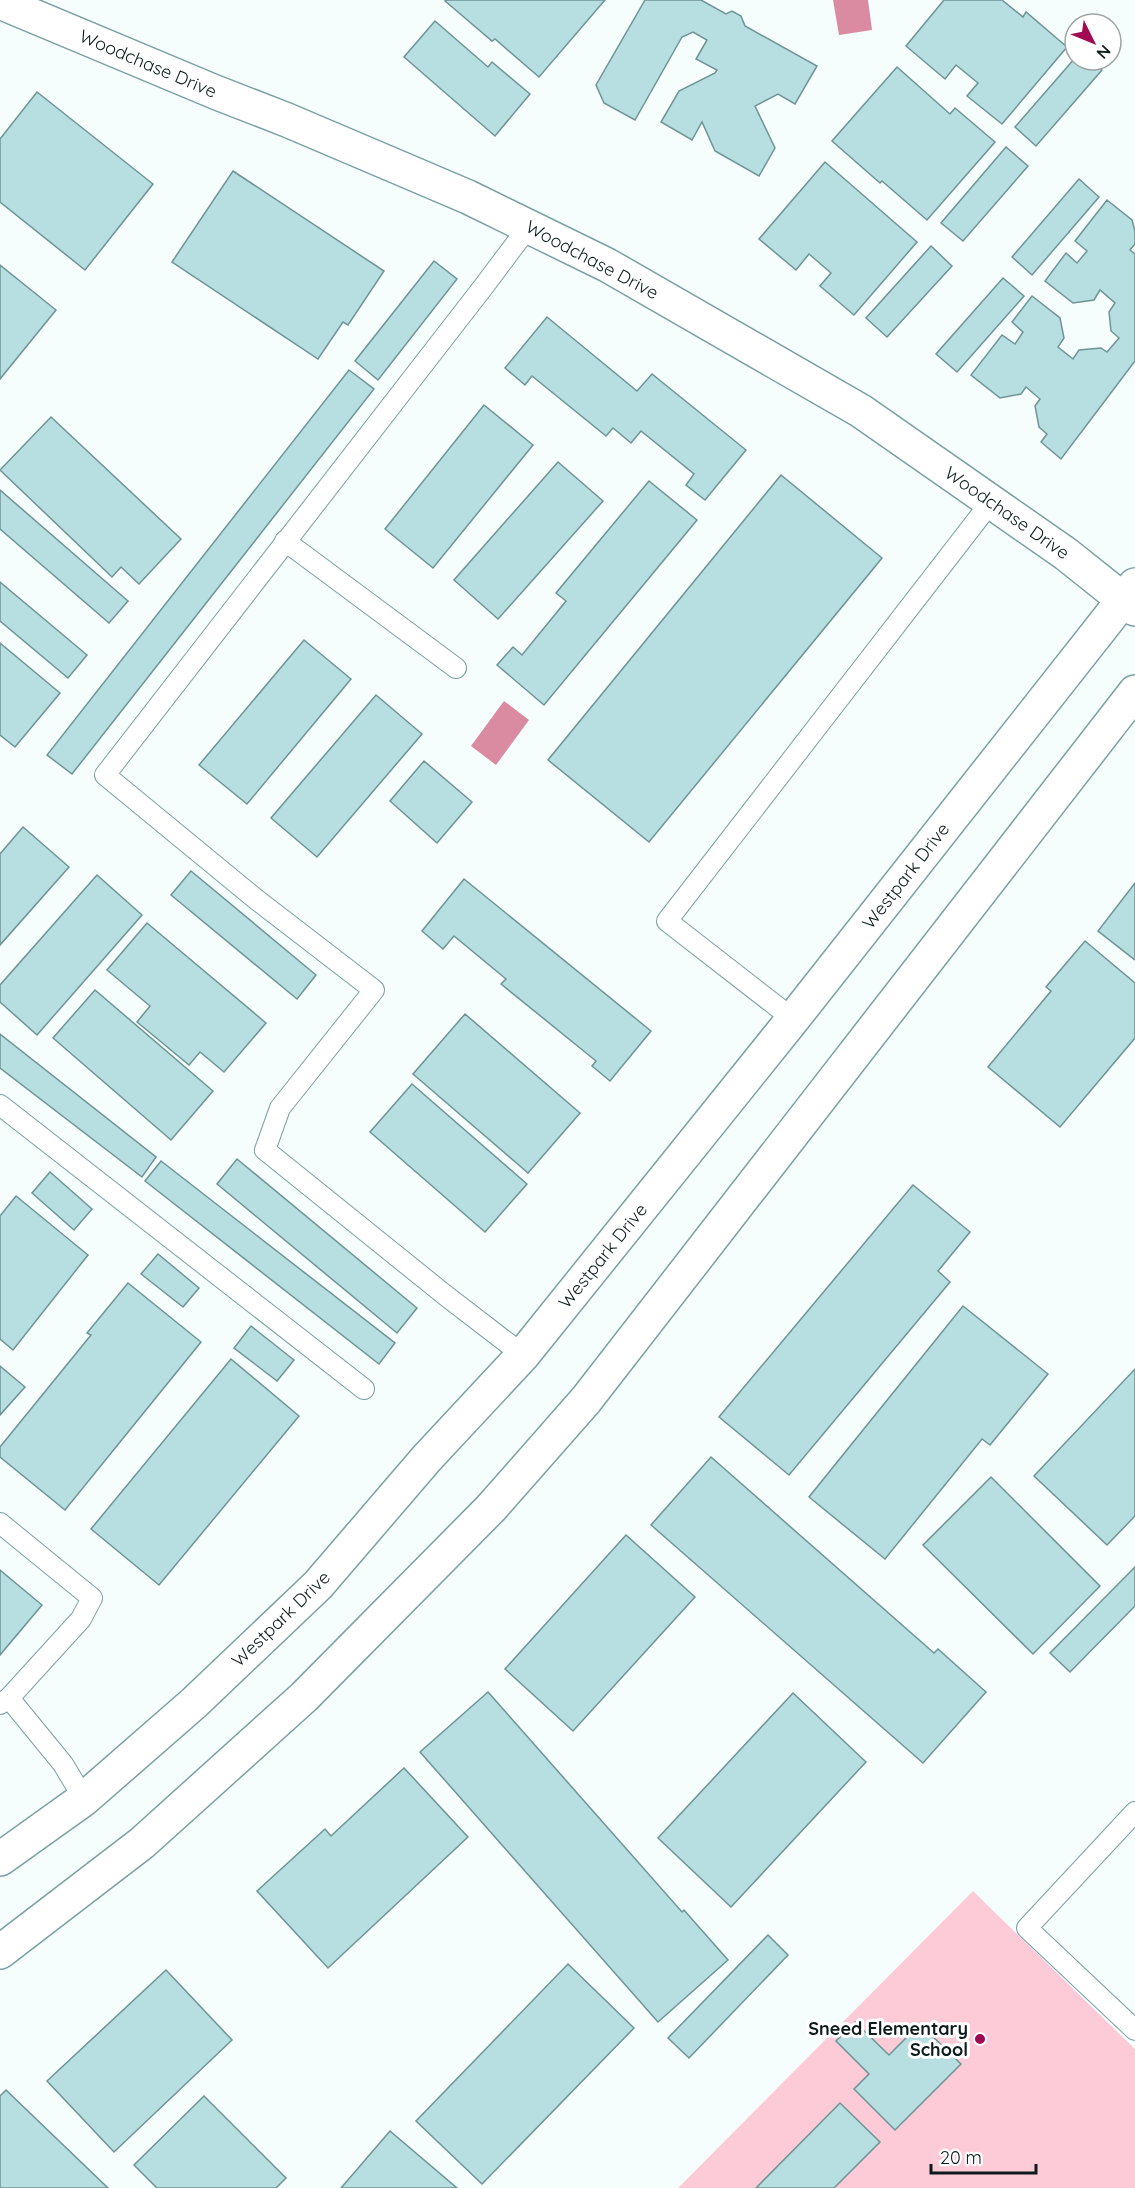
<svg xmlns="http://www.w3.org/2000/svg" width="1135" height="2188" viewBox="0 0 1135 2188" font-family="Quicksand,sans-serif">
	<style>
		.green { fill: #fdcbd8 }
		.water { fill: #da8ba2 }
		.building { fill: #b7dee0; stroke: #6f9496; stroke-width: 1.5 }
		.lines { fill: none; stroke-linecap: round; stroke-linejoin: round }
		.service-casing { stroke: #7ba0a2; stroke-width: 22 }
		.minor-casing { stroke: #7ba0a2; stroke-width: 36 }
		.secondary-casing { stroke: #7ba0a2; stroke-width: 36 }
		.service { stroke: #fff; stroke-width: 20 }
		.minor { stroke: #fff; stroke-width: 33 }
		.secondary { stroke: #fff; stroke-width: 33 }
		.poi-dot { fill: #9f0a52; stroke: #fff; stroke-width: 2 }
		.labels { text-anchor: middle; stroke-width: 6; stroke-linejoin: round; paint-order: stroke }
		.street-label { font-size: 18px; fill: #0d1b1c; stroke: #fff }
		.poi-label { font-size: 18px; font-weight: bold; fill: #0d1b1c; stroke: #fff; text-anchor: end }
	</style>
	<rect width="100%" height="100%" fill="#f5fdfd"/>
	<!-- green -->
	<path class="green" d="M973,1891L1135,2049V2188H678Z"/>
	<!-- water -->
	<g class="water">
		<path d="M833,0H868L872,30L839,35Z"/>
		<path d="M504,701L529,720L496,765L471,746Z"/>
	</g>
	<!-- building -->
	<g class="building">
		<path d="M447,0H605L539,77L495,39L492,41L445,1Z"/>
		<path d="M645,0H701L726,14L732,11L741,16L745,26L817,66L795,104L778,94L755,106L775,148L759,176L715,151L702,122L692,140L661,122L679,91L715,73L717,70L696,59L707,40L693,32L682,37L635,120L604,103L596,85Z"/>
		<path d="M944,0H1002L1023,17L1026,12L1067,47L1002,124L967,96L978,83L956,65L945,79L906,46Z"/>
		<path d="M435,21L488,67L492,62L530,94L495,136L404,57Z"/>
		<path d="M1075,58V60H1090L1102,70L1036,146L1015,127Z"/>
		<path d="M897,67L950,114L955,108L995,142L927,220L882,181L880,183L832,141Z"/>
		<path d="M37,92L153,184L85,270L0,202V139Z"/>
		<path d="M1006,147L1028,166L963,241L941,223Z"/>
		<path d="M825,162L917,242L854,315L820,286L831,273L809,254L796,270L759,239Z"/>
		<path d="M233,171L384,271L348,325L343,322L318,359L172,262Z"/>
		<path d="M1079,179L1099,197L1032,275L1012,257Z"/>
		<path d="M1107,200L1132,220L1135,231V244L1130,250L1135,254V361L1061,459L1041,442L1047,434L1039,427L1035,406L1040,399L1026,387L1021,394L1000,398L971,375L1002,335L1015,344L1023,332L1012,322L1032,296L1060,318L1064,338L1058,347L1073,359L1079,350L1101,348L1107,352L1119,338L1111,331L1109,312L1115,303L1100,290L1094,300L1073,303L1045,281L1066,253L1077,263L1087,251L1075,241Z"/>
		<path d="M931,246L952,266L887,337L866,318Z"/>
		<path d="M434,261L457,279L378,380L355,361Z"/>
		<path d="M0,265L56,310L0,379Z"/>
		<path d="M1003,278L1024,296L957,372L936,354Z"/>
		<path d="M547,317L637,391L652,374L746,450L705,500L686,485L694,474L641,431L631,443L613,428L606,436L532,376L525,385L505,368Z"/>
		<path d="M349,370L374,389L72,774L47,755Z"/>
		<path d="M484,405L533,445L433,568L385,529Z"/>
		<path d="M51,417L181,539L139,584L121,567L112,577L0,470Z"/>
		<path d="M558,462L603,501L498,619L454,580Z"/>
		<path d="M781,475L882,558L649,842L548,760Z"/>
		<path d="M649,481L697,520L544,705L497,665L513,647L522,655L566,601L556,593Z"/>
		<path d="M0,490L128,601L109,623L0,529Z"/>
		<path d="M0,582L87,655L68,678L0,621Z"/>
		<path d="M304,640L351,679L247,804L199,765Z"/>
		<path d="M0,643L60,693L15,747L0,735Z"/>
		<path d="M376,695L422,734L317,857L271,818Z"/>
		<path d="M424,761L472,802L437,843L390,801Z"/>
		<path d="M23,827L69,867L0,945V854Z"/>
		<path d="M191,871L316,975L297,999L171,895Z"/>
		<path d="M97,875L142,915L37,1035L0,1002V985Z"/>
		<path d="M464,879L651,1031L610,1081L592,1066L596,1061L501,984L506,979L454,936L443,949L422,931Z"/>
		<path d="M1135,883V960L1098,931Z"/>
		<path d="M147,923L266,1023L224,1072L200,1052L189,1065L137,1022L150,1006L107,970Z"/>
		<path d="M1085,941L1135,983V1038L1060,1127L988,1067L1051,991L1046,987Z"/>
		<path d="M95,990L213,1091L171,1140L53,1038Z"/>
		<path d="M465,1014L580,1113L528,1173L413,1074Z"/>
		<path d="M0,1034L156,1157L142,1177L0,1068Z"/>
		<path d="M412,1084L527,1184L485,1232L370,1132Z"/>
		<path d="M237,1159L417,1308L397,1333L217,1184Z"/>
		<path d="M161,1161L395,1343L379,1364L145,1181Z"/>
		<path d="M50,1172L92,1209L74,1230L32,1193Z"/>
		<path d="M913,1185L970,1232L938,1271L950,1282L789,1475L719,1417Z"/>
		<path d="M16,1196L88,1255L13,1350L0,1339V1216Z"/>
		<path d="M158,1254L199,1288L183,1307L141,1274Z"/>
		<path d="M128,1283L201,1342L65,1510L0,1457V1447L91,1335L87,1333Z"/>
		<path d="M963,1306L1048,1374L990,1445L982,1439L885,1559L809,1497Z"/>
		<path d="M251,1326L294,1360L277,1381L234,1348Z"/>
		<path d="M231,1359L299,1416L159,1585L91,1529Z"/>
		<path d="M0,1366L25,1387L0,1415Z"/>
		<path d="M1135,1369V1516L1107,1545L1034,1476Z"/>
		<path d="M711,1457L934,1653L938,1649L986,1692L923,1763L651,1525Z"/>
		<path d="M991,1477L1100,1586L1033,1654L923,1545Z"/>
		<path d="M626,1535L695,1597L573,1731L505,1669Z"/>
		<path d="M1135,1567V1606L1070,1672L1050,1653Z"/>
		<path d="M0,1570L42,1605L0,1655Z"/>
		<path d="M488,1692L682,1912L684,1910L728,1960L658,2022L420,1752Z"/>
		<path d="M793,1693L866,1762L731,1907L658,1838Z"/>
		<path d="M404,1768L468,1837L328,1968L257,1891L325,1829L331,1836Z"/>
		<path d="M768,1935L788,1955L689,2058L668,2038Z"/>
		<path d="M568,1964L634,2028L482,2184L416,2121Z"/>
		<path d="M166,1970L232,2040L114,2152L47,2081Z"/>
		<path d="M855,2022L889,2055L920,2024L961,2064L895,2130L854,2089L869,2074L836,2041Z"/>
		<path d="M6,2090L108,2188H0V2096Z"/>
		<path d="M204,2096L286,2178L276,2188H157L134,2165Z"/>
		<path d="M840,2103L880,2142L834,2188H756Z"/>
		<path d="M390,2131L457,2188H341Z"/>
	</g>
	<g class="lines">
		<defs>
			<g id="service">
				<path d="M285,541L456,668"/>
				<path d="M793,1019L667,921L991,502"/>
				<path d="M0,1105L364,1389"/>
				<path d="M523,1355L445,1295L265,1150L280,1108L374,990L257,900L105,775L484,286L529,226"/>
				<path d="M0,1523L92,1598L81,1619L9,1698L0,1704"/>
				<path d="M9,1698L63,1764L84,1799"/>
				<path d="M1135,1812L1027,1928L1135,2030"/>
			</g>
			<path id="minor" d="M0,2L215,92L287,120L468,197L607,265L861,411L1066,554L1135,609"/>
			<g id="secondary">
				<path d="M0,1859L84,1799L194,1703L318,1585L427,1458L523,1355L793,1019L1135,585"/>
				<path d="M0,1952L142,1843L304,1697L491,1508L586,1400L1135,692"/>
			</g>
		</defs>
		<!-- service casing -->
		<use href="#service" class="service-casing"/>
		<!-- minor casing -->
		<use href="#minor" class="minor-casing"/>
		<!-- secondary casing -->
		<use href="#secondary" class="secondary-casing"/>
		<!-- service -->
		<use href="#service" class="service"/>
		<!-- minor -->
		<use href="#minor" class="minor"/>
		<!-- secondary -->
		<use href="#secondary" class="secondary"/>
	</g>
	<!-- markers -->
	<circle class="poi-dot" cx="980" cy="2039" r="6"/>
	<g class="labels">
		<!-- street labels -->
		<g class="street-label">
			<text transform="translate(148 64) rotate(23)" y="6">Woodchase Drive</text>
			<text transform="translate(592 260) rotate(28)" y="6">Woodchase Drive</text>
			<text transform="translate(1007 513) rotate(35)" y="6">Woodchase Drive</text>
			<text transform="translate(906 876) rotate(-52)" y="6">Westpark Drive</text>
			<text transform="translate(603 1256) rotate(-51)" y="6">Westpark Drive</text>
			<text transform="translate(281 1619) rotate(-44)" y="6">Westpark Drive</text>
		</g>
		<!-- poi labels -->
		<g class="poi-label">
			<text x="968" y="2035">Sneed Elementary<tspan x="968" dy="21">School</tspan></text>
		</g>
	</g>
	<!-- north arrow -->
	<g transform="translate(1093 42) rotate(133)"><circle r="28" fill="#ffffff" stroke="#9ea4a4" stroke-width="1.5"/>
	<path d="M0-4.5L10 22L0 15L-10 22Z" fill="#9f0a52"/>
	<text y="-9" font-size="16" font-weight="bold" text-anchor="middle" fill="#0d1b1c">N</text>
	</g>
	<!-- scale -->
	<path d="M931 2164v9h105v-9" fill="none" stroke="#0d1b1c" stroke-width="3"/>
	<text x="940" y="2164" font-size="18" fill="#0d1b1c" stroke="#ffffff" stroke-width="4.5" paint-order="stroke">20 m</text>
</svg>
